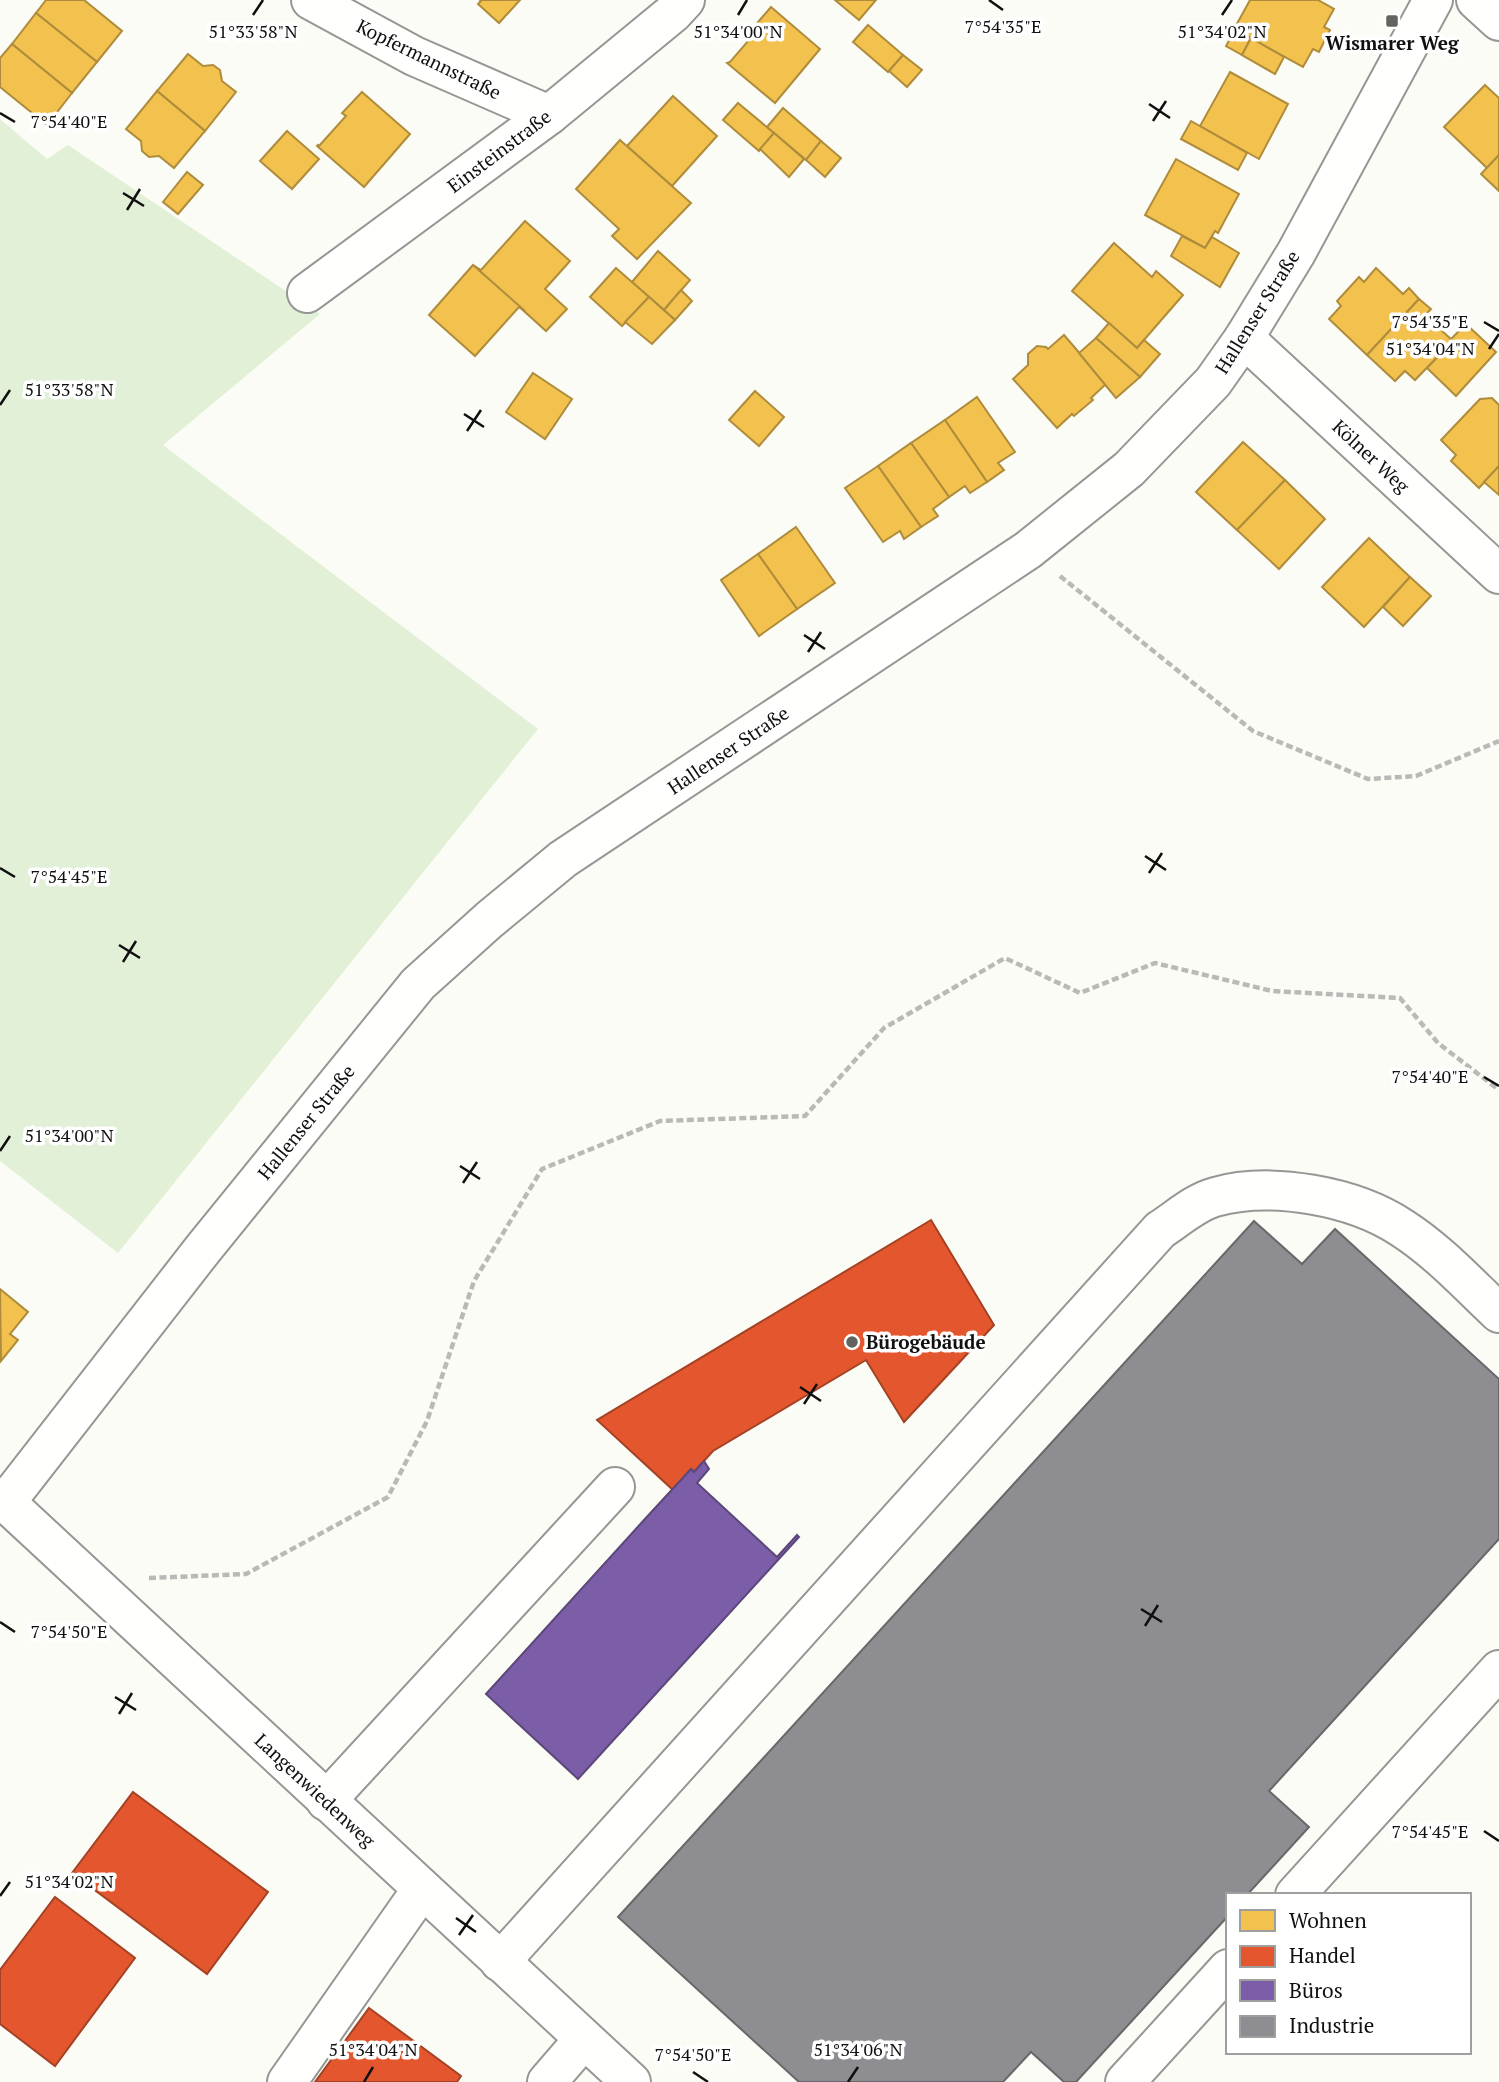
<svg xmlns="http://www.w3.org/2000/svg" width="1499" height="2082" viewBox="0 0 1499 2082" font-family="'PT Serif',serif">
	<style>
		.green { fill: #e2f0d8 }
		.homes { fill: #f2c14e; stroke: #ae8c3b; stroke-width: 2 }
		.shops { fill: #e4572e; stroke: #a44225; stroke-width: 2 }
		.offices { fill: #7b5ea7; stroke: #5b477a; stroke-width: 2 }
		.industry { fill: #8d8d92; stroke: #68686b; stroke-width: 2 }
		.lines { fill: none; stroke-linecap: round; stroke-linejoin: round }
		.minor-casing { stroke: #969694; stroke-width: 42 }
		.path { stroke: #b9b9b8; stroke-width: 4.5; stroke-dasharray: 7 3.5; stroke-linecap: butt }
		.minor { stroke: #fffffe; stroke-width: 38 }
		.ticks { fill: none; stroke: #101010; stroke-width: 2.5 }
		.poi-dot { fill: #636360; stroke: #fff; stroke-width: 2.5 }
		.labels { text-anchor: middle; stroke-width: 7; stroke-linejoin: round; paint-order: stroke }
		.poi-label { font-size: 19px; font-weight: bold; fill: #101010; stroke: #fff }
		.street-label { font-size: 19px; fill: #101010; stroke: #fff }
		.ticks-label { font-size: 18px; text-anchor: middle; fill: #101010; stroke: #fff; stroke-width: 7; stroke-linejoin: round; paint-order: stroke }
	</style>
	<rect width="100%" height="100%" fill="#fcfcf6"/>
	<!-- green -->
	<path class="green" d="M0,119L47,159L68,145L320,314L163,445L538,729L118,1253L0,1161Z"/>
	<!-- homes -->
	<g class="homes">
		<path d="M46,0H84L122,31L97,62L36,13Z"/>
		<path d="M480,0H520L499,23L478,4L481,1Z"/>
		<path d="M835,0H876L859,20Z"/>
		<path d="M1250,0H1318L1334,9L1324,27L1330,30L1319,52L1313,49L1303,67L1234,29Z"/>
		<path d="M771,7L820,49L775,103L727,63L730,62L756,32L752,29Z"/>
		<path d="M36,13L97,62L72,93L12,44Z"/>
		<path d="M868,25L903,55L888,72L853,42Z"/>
		<path d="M1235,29L1251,38L1242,55L1226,46Z"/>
		<path d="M1251,38L1284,57L1275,74L1242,55Z"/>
		<path d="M12,44L72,93L47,125L0,87V58Z"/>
		<path d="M188,54L203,66L213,65L220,70L222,81L236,92L205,131L157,91Z"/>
		<path d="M903,55L922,70L907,87L889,71Z"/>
		<path d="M1230,72L1288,104L1259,159L1200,126Z"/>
		<path d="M1485,85L1499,98V155L1487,168L1444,127Z"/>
		<path d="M157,91L205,131L174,168L159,156L149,157L142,151L141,141L126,129Z"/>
		<path d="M362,92L410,134L364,187L317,146L318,145L319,146L346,116L342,113Z"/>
		<path d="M673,96L717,136L672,186L627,146Z"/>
		<path d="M738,103L774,133L759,151L723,120Z"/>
		<path d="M783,108L821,141L806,160L767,127Z"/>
		<path d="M1191,121L1247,153L1238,170L1181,139Z"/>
		<path d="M287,131L319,159L292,189L260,161Z"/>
		<path d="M774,133L804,159L789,177L760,149Z"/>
		<path d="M620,140L691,203L637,259L612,236L619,229L576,189Z"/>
		<path d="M821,141L841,158L825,177L806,160Z"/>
		<path d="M1499,155V191L1481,174Z"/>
		<path d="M1176,159L1239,194L1218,233L1215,231L1205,248L1145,215Z"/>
		<path d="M187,172L203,185L178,214L163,202Z"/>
		<path d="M525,221L570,261L545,289L567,309L546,331L473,265L481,270Z"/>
		<path d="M1182,236L1205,248L1212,237L1239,253L1220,287L1171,256Z"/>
		<path d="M1114,243L1152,277L1156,271L1183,295L1137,348L1072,291Z"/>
		<path d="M658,251L690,280L664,310L632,282Z"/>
		<path d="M473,265L525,311L519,307L475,356L429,315Z"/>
		<path d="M616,268L649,297L622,326L590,297Z"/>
		<path d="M1376,268L1403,294L1409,288L1419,299L1367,355L1329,319L1341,306L1337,301L1359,277L1364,282Z"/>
		<path d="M681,290L692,301L675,320L664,310Z"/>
		<path d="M649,297L675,320L652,344L625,322Z"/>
		<path d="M1419,299L1431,309L1425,315L1453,341L1415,380L1405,371L1395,381L1367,355Z"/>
		<path d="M1109,323L1137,348L1144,340L1160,354L1140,377L1096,338Z"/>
		<path d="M1466,324L1496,352L1456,396L1427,368L1453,341L1451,339Z"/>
		<path d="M1064,335L1106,384L1091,398L1093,400L1074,416L1072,414L1057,428L1013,379L1028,365V354L1037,346L1046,347L1048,349Z"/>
		<path d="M1096,338L1140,377L1116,398L1079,353Z"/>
		<path d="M533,373L572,399L545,439L506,412Z"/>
		<path d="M755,391L784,417L759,446L729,420Z"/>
		<path d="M977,397L1015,452L998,463L1004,470L987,482L945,420Z"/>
		<path d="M1492,398L1499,405V466L1479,488L1451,461L1456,455L1441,440L1480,399Z"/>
		<path d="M945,420L987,482L970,493L965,486L949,497L911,443Z"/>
		<path d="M1243,442L1285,480L1237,530L1196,492Z"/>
		<path d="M911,443L949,497L933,509L938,516L921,527L878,466Z"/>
		<path d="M878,466L921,527L904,539L900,531L883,542L845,488Z"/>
		<path d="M1499,466V495L1484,482Z"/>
		<path d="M1285,480L1325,519L1279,569L1237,530Z"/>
		<path d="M796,527L835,583L797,609L758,554Z"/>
		<path d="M1369,538L1410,577L1364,627L1322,587Z"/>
		<path d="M758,554L797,609L759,636L721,580Z"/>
		<path d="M1410,577L1431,596L1403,626L1383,607Z"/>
		<path d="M0,1289L28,1312L10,1334L18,1340L1,1361Z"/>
	</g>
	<!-- shops -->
	<g class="shops">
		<path d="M931,1220L994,1325L904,1422L866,1360L713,1451L694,1472L691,1469L673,1490L597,1420Z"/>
		<path d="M133,1792L268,1892L207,1974L72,1873Z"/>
		<path d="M55,1897L135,1958L55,2066L0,2024V1970Z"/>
		<path d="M369,2008L461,2076L457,2082H315Z"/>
	</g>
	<!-- offices -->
	<path class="offices" d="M704,1461L709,1469L697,1483L777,1557L797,1535L799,1537L578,1779L486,1694L644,1520L691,1469L694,1472Z"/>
	<!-- industry -->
	<path class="industry" d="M1254,1221L1302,1264L1335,1229L1499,1379V1539L1269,1791L1309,1827L1247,1895H1228V1916L1076,2082H1064L1031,2052L1003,2082H799L618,1917Z"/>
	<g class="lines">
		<defs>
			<g id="minor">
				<path d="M311,0L414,56L549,115"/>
				<path d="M1476,0L1499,21"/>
				<path d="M307,293L549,115L673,13L685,0"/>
				<path d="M1244,338L1499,574"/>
				<path d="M0,1497L631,2082"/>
				<path d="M6,1502L203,1249L418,984L489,920L563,859L1028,550L1129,469L1213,382L1244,338L1296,253L1433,0"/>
				<path d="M326,1801L615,1487"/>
				<path d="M1295,1895L1499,1670"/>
				<path d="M500,1962L1160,1230C1177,1219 1196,1202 1215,1197C1271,1181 1354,1196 1402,1228C1438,1251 1468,1284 1499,1313"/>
				<path d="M287,2082L422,1889"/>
				<path d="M547,2082L584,2039"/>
				<path d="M1125,2082L1228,1969"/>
			</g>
		</defs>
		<!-- minor casing -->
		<use href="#minor" class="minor-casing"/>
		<!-- path -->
		<g class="path">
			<path d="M1060,576L1253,731L1368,779L1416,776L1499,741"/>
			<path d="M149,1578L246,1574L388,1497L427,1421L474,1281L542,1169L660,1121L805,1116L884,1028L1005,958L1080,993L1155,963L1272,991L1400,998L1438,1043L1499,1090"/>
		</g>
		<!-- minor -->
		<use href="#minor" class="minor"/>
	</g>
	<!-- ticks -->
	<path class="ticks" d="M989,0L1003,10M253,15L263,0M738,15L747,0M1222,15L1232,0M1149,104L1170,118M0,113L15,122M1153,121L1166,101M123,193L144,206M127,210L140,189M1484,322L1499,331M1489,349L1499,334M0,405L10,390M464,414L484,427M467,431L481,410M804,635L825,649M808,652L821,632M1145,856L1166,870M0,868L15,877M1149,873L1162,853M119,945L140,958M123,962L136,941M1484,1077L1499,1086M0,1151L10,1136M460,1166L480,1179M463,1183L477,1162M800,1387L821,1401M804,1404L817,1384M1141,1609L1162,1622M0,1622L15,1632M1145,1626L1158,1605M115,1697L136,1710M119,1714L132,1693M1484,1831L1499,1841M0,1896L10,1882M456,1918L476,1932M459,1935L473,1915M693,2072L708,2082M364,2082L373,2067M848,2082L858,2067"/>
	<!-- markers -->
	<g class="poi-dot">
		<rect x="1385" y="14" width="14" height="14" rx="3.5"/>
		<circle cx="852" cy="1342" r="7"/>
	</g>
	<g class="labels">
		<!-- poi labels -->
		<g class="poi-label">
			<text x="1392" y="50">Wismarer Weg</text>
			<text x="866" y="1349" text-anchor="start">Bürogebäude</text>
		</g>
		<!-- street labels -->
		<g class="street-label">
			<text transform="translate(429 59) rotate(26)" y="7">Kopfermannstraße</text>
			<text transform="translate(499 151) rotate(-37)" y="7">Einsteinstraße</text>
			<text transform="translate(1257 312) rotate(-58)" y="7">Hallenser Straße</text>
			<text transform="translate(1371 456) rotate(43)" y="7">Kölner Weg</text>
			<text transform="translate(728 750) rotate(-34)" y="7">Hallenser Straße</text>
			<text transform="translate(306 1122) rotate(-51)" y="7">Hallenser Straße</text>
			<text transform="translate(315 1790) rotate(43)" y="7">Langenwiedenweg</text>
		</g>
	</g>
	<g class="ticks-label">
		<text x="1003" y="33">7°54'35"E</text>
		<text x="1222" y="38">51°34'02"N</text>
		<text x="253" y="38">51°33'58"N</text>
		<text x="738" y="38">51°34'00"N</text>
		<text x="69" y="128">7°54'40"E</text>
		<text x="1430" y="328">7°54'35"E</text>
		<text x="1430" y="355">51°34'04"N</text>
		<text x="69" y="396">51°33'58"N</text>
		<text x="69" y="883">7°54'45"E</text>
		<text x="1430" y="1083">7°54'40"E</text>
		<text x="69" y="1142">51°34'00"N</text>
		<text x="69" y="1638">7°54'50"E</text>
		<text x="1430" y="1838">7°54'45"E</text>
		<text x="69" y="1888">51°34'02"N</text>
		<text x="373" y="2056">51°34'04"N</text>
		<text x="858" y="2056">51°34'06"N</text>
		<text x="693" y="2061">7°54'50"E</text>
	</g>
	<!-- legend -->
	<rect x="1226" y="1893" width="245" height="161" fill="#ffffff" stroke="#9f9f9f" stroke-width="2"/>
	<rect x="1240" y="1910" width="35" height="21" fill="#f2c14e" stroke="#9f9f9f" stroke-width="2"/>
	<text x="1289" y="1928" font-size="21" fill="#101010">Wohnen</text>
	<rect x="1240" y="1946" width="35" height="21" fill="#e4572e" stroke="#9f9f9f" stroke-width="2"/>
	<text x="1289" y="1963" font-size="21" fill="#101010">Handel</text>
	<rect x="1240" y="1980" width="35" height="21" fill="#7b5ea7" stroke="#9f9f9f" stroke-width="2"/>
	<text x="1289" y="1998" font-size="21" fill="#101010">Büros</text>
	<rect x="1240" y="2016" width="35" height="21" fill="#8d8d92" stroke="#9f9f9f" stroke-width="2"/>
	<text x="1289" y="2033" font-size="21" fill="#101010">Industrie</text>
</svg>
